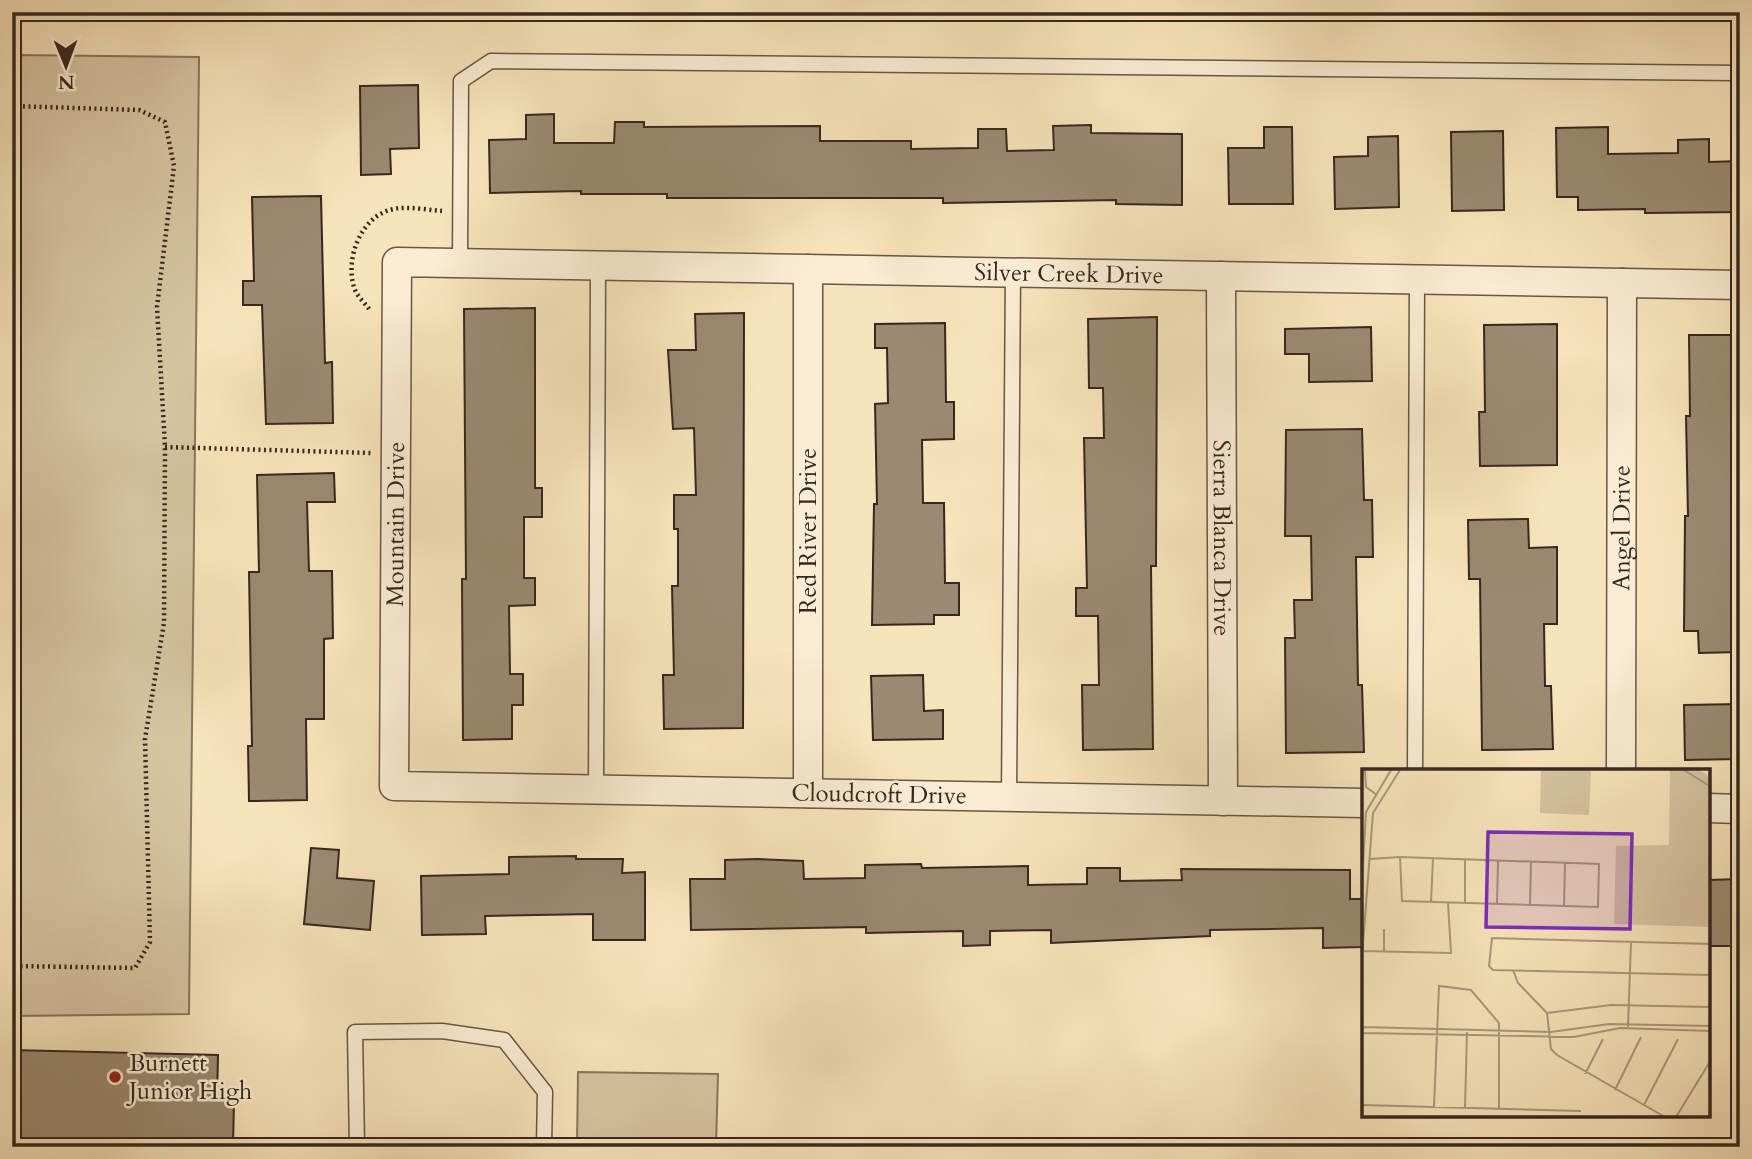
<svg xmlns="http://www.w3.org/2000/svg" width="1752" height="1159" viewBox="0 0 1752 1159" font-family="Cardo,serif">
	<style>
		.green { fill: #d7c4a1; stroke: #867661; stroke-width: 2 }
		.building { fill: #9b8a71; stroke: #362821; stroke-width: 2 }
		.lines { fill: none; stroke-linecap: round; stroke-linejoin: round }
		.service-casing { stroke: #665748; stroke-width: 17 }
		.minor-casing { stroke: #665748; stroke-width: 31 }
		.path { stroke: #362821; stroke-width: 4.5; stroke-dasharray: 2 3.5; stroke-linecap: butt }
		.service { stroke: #faedd3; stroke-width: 14 }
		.minor { stroke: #faedd3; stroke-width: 28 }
		.poi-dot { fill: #8f2418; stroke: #faedd3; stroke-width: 2.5 }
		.labels { text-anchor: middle; stroke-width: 5; stroke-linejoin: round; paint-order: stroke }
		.street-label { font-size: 24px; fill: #362821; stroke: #faedd3 }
		.poi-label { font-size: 24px; fill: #362821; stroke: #faedd3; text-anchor: start }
		.inset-road { fill: none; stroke: #aa997d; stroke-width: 2 }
		.view { fill: #7b2cbf; fill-opacity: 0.15; stroke: #7b2cbf; stroke-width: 3.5 }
		.inset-edge { fill: none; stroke: #362821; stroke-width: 3.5 }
	</style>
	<rect width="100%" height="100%" fill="#f8e4bb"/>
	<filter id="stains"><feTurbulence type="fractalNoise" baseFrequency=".00286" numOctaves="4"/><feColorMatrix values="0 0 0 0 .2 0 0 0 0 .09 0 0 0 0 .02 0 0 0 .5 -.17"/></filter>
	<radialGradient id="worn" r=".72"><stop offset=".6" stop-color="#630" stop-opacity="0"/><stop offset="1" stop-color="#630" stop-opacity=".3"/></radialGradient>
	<!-- green -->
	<g class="green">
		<path d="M12,55L199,57L189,1014L12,1016Z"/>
		<path d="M578,1072L718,1074L716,1147H577Z"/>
	</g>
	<!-- building -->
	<g class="building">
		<path d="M418,85L419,148L390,149L391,174L361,175L360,86Z"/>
		<path d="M554,114V143H614L615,122H644V127L820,126V141H911V149L978,148V129H1006L1007,151L1054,150L1053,126L1091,125V133L1182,134V205L1116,204V200L943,203V198H667V194H581V191L490,193L489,140L526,139V115Z"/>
		<path d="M1264,127H1292L1293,204H1229L1228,148H1264Z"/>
		<path d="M1608,127V154L1678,153V140L1709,139V162L1740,161V212L1645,213V209L1578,210V197H1557L1556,128Z"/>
		<path d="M1503,131L1504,210L1452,211L1451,132Z"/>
		<path d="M1398,136L1399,207L1335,209L1334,157L1368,156V137Z"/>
		<path d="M321,196L325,363L332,362L333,423L266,424L262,305H243V281H254L252,197Z"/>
		<path d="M535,308V488H542V517H524V578H535V605L509,606L510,674H523V705H512V739L463,740L462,579H466L464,309Z"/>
		<path d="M744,313L743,728L664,729L663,675H674L672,586H678V529H674V495H696L694,428L673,429L668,350H696L695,314Z"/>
		<path d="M1157,317L1156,566H1151L1153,749L1083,750L1082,685H1099L1098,616H1076V588H1087L1084,438H1104L1103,388H1089L1088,319Z"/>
		<path d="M945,323L946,402H954V439L922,440L923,503H944L945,583H959V615H934V624L872,625L874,504H877L875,404L888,403L887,348H875V324Z"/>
		<path d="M1557,324V465L1480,466L1479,412H1485L1484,325Z"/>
		<path d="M1371,327L1372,381L1309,382V354H1285V329Z"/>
		<path d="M1689,335H1740V652L1699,653L1698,631H1684L1685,516H1688L1686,416H1690Z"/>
		<path d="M1362,429L1364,500H1372L1373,557H1356L1358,685H1362L1364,752L1286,753L1285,638H1295L1294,600H1312L1311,536H1285L1286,430Z"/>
		<path d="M334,473L335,502H307L309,571H332L333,638L324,639V719H306L307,800L249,801L248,746H252L249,572H259L257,475Z"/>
		<path d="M1528,519L1529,548L1557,547V624H1544L1545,686H1551L1553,749L1482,750L1480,579H1469L1468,520Z"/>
		<path d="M923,675L924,711L943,710V739L873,740L871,676Z"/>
		<path d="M1740,704V759L1685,760L1684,705Z"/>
		<path d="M311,848L339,850L337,878L374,881L370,930L304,924Z"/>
		<path d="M576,856V859H623L622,873L645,872V940H593V914L485,916L486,934L422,935L421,876L509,874V857Z"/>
		<path d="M757,859L803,861L804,879L865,878V865L921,864L922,868L1028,866V885L1087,884V868H1120V881L1182,880L1181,869L1350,870V899H1363V947L1323,948V928L1210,930V936L1051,943V930L990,931V945L963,946V931L866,933V927L691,930L690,879H725V860Z"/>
		<path d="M1740,879V946H1708V880Z"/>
		<path d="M12,1050L218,1055L217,1100H234L233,1147H12Z"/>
	</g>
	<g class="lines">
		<defs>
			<g id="service">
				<path d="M460,263L461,81L491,61L1740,73"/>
				<path d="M1415,771L1417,280"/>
				<path d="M596,790L598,265"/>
				<path d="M1009,797L1013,272"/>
				<path d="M357,1147L355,1032L442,1031L504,1040L545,1092L544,1147"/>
			</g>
			<g id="minor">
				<path d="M808,269V793"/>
				<path id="s1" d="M1221,276L1223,801"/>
				<path id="s2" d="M1621,771L1622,283"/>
				<path id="s3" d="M1364,803L394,786L397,262L1740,285"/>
				<path d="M1708,808L1740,809"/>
			</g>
		</defs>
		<!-- service casing -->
		<use href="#service" class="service-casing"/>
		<!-- minor casing -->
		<use href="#minor" class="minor-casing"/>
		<!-- path -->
		<g class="path">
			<path d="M12,106L139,110L165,122L174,166L157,307L165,447L164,623L145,739L150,942L135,968L12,966"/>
			<path d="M369,309C364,302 356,295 354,287C345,258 361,215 394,209C409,206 427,210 442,211"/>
			<path d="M165,447L371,453"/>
		</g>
		<!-- service -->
		<use href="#service" class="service"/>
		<!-- minor -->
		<use href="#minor" class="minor"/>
	</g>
	<!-- markers -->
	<circle class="poi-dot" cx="115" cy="1077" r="7"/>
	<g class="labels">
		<!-- street labels -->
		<g class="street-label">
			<text dy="8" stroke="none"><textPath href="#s3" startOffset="2166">Silver Creek Drive</textPath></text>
			<text dy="8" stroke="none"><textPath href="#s3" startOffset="1232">Mountain Drive</textPath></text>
			<text dy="8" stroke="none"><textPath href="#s2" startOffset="243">Angel Drive</textPath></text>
			<text transform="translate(808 531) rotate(-90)" y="8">Red River Drive</text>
			<text dy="8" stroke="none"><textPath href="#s1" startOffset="262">Sierra Blanca Drive</textPath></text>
			<text transform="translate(879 794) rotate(1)" y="8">Cloudcroft Drive</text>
		</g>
		<!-- poi labels -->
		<g class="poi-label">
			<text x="129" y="1071">Burnett<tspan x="129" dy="28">Junior High</tspan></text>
		</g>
	</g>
	<!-- overview -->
	<g transform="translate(1362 769)">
		<rect width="348" height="348" fill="#f8e4bb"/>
		<path d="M179,1H229L227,46L178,44ZM308,1H338L348,8V158L252,155L254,77L307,76Z" fill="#d7c4a1"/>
		<path class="inset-road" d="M3,1L4,18L15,26M322,1L349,18M8,90L38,88L237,95L236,138L40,132L38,88M0,115L4,43L29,1M69,133L71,89M103,134V91M135,135L136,92M168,136L169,93M202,137L203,94M349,175L130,169L127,197L131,201L349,206M1,182L89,184L86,134M22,183V160M0,188L11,44L38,1M151,201L156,214L185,244L189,280L195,286L303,348M0,235V319M185,244L249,236L349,238M0,258L189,263L247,255L349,257M266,258L269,173M0,264L212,268L258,259L349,262M223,305L241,270M253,321L279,268M0,336L219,342M282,336L316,270M72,338L77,217L109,221L137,254V341M103,339L105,263M314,348L349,291"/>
		<path class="view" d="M126,63L270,65L268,160L124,158Z"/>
		<rect width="348" height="348" class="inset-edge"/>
	</g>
	<!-- margin -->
	<rect width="1752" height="1159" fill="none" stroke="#f8e4bb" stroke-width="42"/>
	<rect x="14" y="14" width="1724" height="1131" fill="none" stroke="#362821" stroke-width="3.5"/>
	<rect x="21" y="21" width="1710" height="1117" fill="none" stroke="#362821" stroke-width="2"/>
	<!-- north arrow -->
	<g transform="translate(66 66) rotate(179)" stroke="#faedd3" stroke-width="5" paint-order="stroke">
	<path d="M0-5L12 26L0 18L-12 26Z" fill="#362821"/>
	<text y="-10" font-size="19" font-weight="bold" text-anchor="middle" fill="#362821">N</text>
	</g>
	<rect width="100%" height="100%" filter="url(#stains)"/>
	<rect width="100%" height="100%" fill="url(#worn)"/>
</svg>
